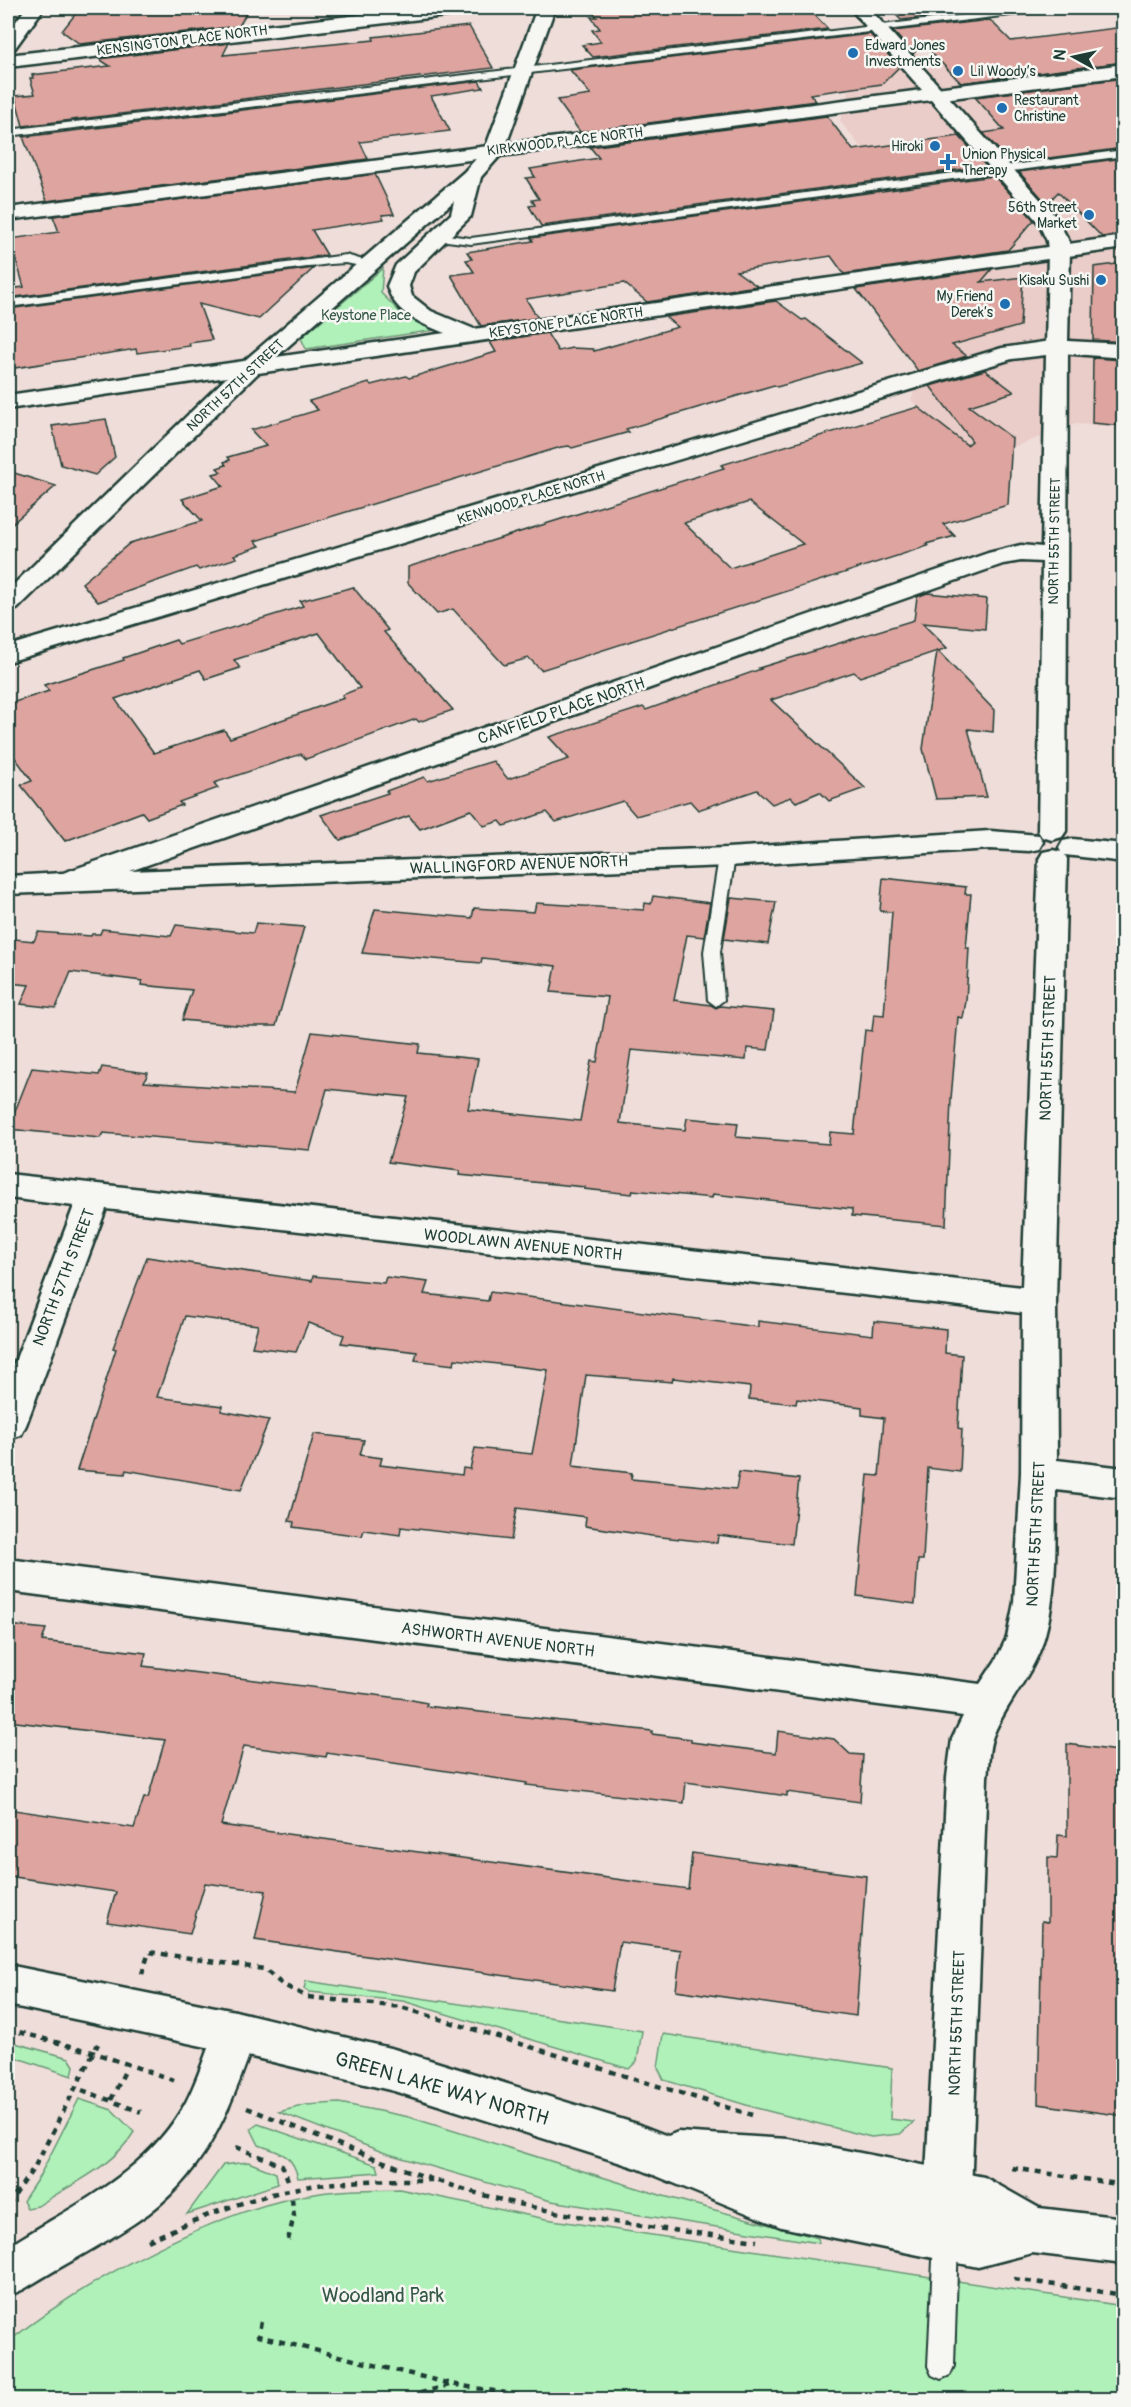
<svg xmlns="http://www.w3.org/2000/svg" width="1131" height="2407" viewBox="0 0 1131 2407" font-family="Pangolin,sans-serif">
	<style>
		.built { fill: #eaccc8 }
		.green { fill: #b0f1b9; stroke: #689776; stroke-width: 1.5 }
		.building { fill: #dea49f; stroke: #1f3d34; stroke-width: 1.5; fill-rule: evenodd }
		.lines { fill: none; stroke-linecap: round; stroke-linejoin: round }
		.service-casing { stroke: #1f3d34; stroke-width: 4 }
		.minor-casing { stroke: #1f3d34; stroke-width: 5 }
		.tertiary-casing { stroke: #1f3d34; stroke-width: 5 }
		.secondary-casing { stroke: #1f3d34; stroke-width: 5 }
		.path { stroke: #1f3d34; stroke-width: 4.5; stroke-dasharray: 6 6; stroke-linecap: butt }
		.service { fill: #f6f6f2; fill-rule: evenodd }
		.minor { fill: #f6f6f2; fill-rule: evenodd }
		.tertiary { fill: #f6f6f2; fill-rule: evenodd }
		.secondary { fill: #f6f6f2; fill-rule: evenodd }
		.poi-dot { fill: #1f6fb2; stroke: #f6f6f2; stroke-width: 2 }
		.labels { text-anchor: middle; stroke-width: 5; stroke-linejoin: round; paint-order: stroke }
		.far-street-label { font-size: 14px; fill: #1f3d34; stroke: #f6f6f2 }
		.far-poi-label { font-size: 14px; fill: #1f3d34; stroke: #f6f6f2; text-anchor: start }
		.far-park-label { font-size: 14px; fill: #355848; stroke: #f6f6f2 }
		.street-label { font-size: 16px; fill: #1f3d34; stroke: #f6f6f2 }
		.near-street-label { font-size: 20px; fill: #1f3d34; stroke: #f6f6f2 }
		.near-park-label { font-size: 20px; fill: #355848; stroke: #f6f6f2 }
	</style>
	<rect width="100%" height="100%" fill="#efddd9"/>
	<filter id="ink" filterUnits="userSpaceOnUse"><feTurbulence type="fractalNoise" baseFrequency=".0167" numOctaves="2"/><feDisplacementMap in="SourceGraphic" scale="12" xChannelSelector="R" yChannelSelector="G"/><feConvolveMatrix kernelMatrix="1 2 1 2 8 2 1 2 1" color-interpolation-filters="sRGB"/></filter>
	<g filter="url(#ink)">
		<!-- built -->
		<path class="built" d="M847,33L937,59L992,52L1037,92L1088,147L1123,152V427L1076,424L983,458L911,400L929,352L984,277L968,248L915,185L885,177L840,121L850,88L807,38Z"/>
		<!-- green -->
		<g class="green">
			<path d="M383,268L381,293L403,315L436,330L306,349L301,338Z"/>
			<path d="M306,1981L642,2031L637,2061L629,2069L403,2001L309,1992L304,1989Z"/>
			<path d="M663,2034L892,2068L890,2119L914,2122L900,2134L871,2137L756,2108L664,2080L658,2068Z"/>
			<path d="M8,2041L69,2058L74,2066L72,2076L8,2055Z"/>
			<path d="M79,2099L112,2110L134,2132C112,2168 72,2183 38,2206L27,2208L23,2201L40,2175Z"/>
			<path d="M339,2103L409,2117L660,2195L818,2238L819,2243L551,2201L385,2153L279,2112L306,2105Z"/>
			<path d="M258,2124L377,2165L379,2172L298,2178C292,2153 280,2153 259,2145L251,2129Z"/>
			<path d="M248,2162L276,2173L278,2184L187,2214L223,2165Z"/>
			<path d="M399,2189L546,2219L1123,2306V2399L8,2400V2342C85,2280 222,2206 321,2193C347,2189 373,2190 399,2189Z"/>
		</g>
		<!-- building -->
		<g class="building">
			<path d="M80,8H249L239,26L80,44L62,31Z"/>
			<path d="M590,8H808L828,29L593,57L582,45L601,42L592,30L600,29L591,17H597Z"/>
			<path d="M889,8H978L981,11L901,20Z"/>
			<path d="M990,20L1011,41L1124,27V62L961,83L923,44L913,54L893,31Z"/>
			<path d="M469,26L493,68L23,126L15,96L35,94L30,78H33L32,75L110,66L99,59L229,43L223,55L374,40L373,37Z"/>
			<path d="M870,34L899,67L882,84L810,94L816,101L580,132L557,100L591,95L570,70Z"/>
			<path d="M1124,78V148L1011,163L983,133L1004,130L975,97Z"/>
			<path d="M479,81L483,88L431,96L450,131L360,142L368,159L47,201L23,137Z"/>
			<path d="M827,116L853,150L959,136L986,166L541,226L529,206L535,205L532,200L539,199L526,178L535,177L530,169L599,158L590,147Z"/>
			<path d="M1124,158V234L1102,237L1058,192L1047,204L1019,172Z"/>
			<path d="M375,174L394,214L382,215L384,219L312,230L327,255L8,298V289L24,287L10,239L59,232L53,216Z"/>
			<path d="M994,176L1034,220L1008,250L844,274L831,256L736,271L757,286L647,302L624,283L526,299L538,318L481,326L451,275L474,272L466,260L472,259L467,252L533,241L531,238Z"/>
			<path d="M1124,263V342L1093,340L1094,267Z"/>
			<path d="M314,268L259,319L199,304L212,340L189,343L190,346L137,353L136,349L8,369V309Z"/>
			<path d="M992,269L981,282L1023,277L1020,326L952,345L967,356L918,371L856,289Z"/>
			<path d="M776,301L802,320L806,319L862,363L777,387L774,385L626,429L629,432L572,448L569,446L561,447L277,533L278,534L255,541L260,546L234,555L237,558L199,570L196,567L98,602L82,583L130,543L202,521L182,499L223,486L213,474L221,472L217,468L226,465L224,462L230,460L228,457L266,446L251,430L318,410L309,401L369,383L371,385L406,376L409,378L496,352L490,342L547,333L558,351L572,348L593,349L594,351L678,327L665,317Z"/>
			<path d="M1093,358L1124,360V426L1092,423Z"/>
			<path d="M985,370L1014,392L969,406L1012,438L1008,505L943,524L955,536L926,544L928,546L541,670L529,658L504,665L453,609L437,614L408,583V567L724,468L721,465L918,407L967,445L972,441L930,386ZM749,502L803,544L730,568L684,523Z"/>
			<path d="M106,419L115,457L95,475L61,465L52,426Z"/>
			<path d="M8,471L56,486L8,527Z"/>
			<path d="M353,587L388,630L384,632L453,710L419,722L416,719L306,759L301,754L214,783L218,788L179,802L182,805L147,818L142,812L65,841L21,785L32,781L8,748V704L49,691L44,685L124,660L123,658L176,640L179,644L303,606L300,601ZM319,633L360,688L342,695L344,698L230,738L224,730L154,753L115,699L200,670L206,679L240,668L234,660Z"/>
			<path d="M927,593L987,599L985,629L922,623L947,648L938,651L994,710L993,732L968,729L987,797L936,799L923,749L937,651L860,677L854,672L771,700L865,788L829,801L820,792L796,802L791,797L772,804L757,790L698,810L690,801L636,816L623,801L556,822L547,812L504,826L500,821L484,826L471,810L420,829L409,816L340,840L321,815L388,793L386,791L424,777L428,781L493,761L508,779L569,759L549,737L643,707L646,710L761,669L759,668L914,620L917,597Z"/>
			<path d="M883,878L966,887L965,894H971L966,948H969L966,1001L963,1018L958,1017L951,1099L946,1225L852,1216V1209L713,1194L712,1198L633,1190L632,1194L584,1189L585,1187L459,1175L460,1171L388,1162L408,1097L327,1089L310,1150L103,1133L100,1138L8,1129L32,1068L99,1075L102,1067L148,1073L144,1082L295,1092L312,1032L420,1044L418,1053L478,1059L468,1109L580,1121L591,1061L597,1062L608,997L551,992L556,966L482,958L481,963L362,953L375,909L472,918L474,908L534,912L536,903L644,910L645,903L651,904L653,896L710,903L704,937L687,935L674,1000L711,1005L716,1008L720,1006L774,1011L768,1050L747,1048L746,1060L631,1050L620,1123L685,1130L687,1118L738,1123L736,1137L829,1144L830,1132L854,1134L865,1030L872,1031L874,1014L884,1015L892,912L880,911Z"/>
			<path d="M731,898L776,902L768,944L724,939Z"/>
			<path d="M256,923L304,927L276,1026H246L182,1020L192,990L141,985L142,981L71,972L56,1008L21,1004L29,985L8,983V955L14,939L34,941L38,932L91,936L92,934H100L102,929L171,936L176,925L253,933Z"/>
			<path d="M147,1257L312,1281L313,1276L384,1283L386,1277L428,1282L424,1294L488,1301L490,1292L758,1327V1321L873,1335L874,1321L946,1329L945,1353L962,1355L958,1428L962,1429L960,1472L928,1468L923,1560H918L915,1604L857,1596L868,1475L879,1476L884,1418L862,1415V1407L797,1399L796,1404L749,1399L750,1387L673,1378L672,1382L586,1375L573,1466L632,1473L631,1479L736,1489L739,1472L799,1479L792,1544L718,1535L717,1543L652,1536L585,1526L586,1517L517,1508L511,1540L401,1527L400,1535L364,1530L362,1536L293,1527L294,1522L289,1521L314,1434L364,1440L360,1455L382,1458L380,1465L462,1475L463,1468L470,1469L475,1448L532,1454L548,1370L455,1359L454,1365L415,1360L417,1352L341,1343L344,1335L308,1323L296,1352L252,1347L258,1325L185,1316L157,1397L222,1406L221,1411L269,1420L241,1490L126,1470L125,1474L77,1470L116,1349L113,1348Z"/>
			<path d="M8,1625L46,1629L42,1641L146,1653L143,1666L407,1699L427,1703L426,1706L652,1731V1734L691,1739V1742L776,1753L778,1731L834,1739L850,1754L863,1755L860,1802L787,1792V1796L686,1782L684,1803L526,1785L527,1783L327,1753L326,1757L244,1746L221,1825L688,1889L692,1853L866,1876L856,2016L676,1990L681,1950L620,1942L612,1991L255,1940L266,1891L205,1883L190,1934L107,1922L116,1892L8,1876V1809L134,1828L144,1798H148L165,1740L8,1721Z"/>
			<path d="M1067,1744L1124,1752V2116L1038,2104L1042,1921L1048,1922V1857L1057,1858L1058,1835L1067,1836Z"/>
		</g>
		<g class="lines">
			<defs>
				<g id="service">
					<path d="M1023,8H1049L1044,11L8,136V130Z"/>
					<path d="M1124,150V156L471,244L439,240L433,237L439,234L471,238Z"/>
					<path d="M346,255L376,264L370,268L346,263L330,264L8,307V300Z"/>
					<path d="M727,852L735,857L720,952L724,1000L716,1006L708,1000L704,952L719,857Z"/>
					<path d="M946,2227L955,2230L958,2239L954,2366L950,2375L941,2379L932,2375L928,2366L934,2239L937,2230Z"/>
				</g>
				<g id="minor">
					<path d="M26,8H44L15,48L8,50V32Z"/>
					<path d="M420,8H472L463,14L8,67V55Z"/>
					<path d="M537,8H555L504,151L481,177L471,216L414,272L409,286L412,296L431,311L474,329L1124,236V248L258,373L17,609L8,612V590L227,377L8,409V395L244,361L464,172L485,149ZM454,201L451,214L396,265L387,286C395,314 420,323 445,333L276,357Z"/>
					<path d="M1124,64V76L936,100L926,94L936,88Z"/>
					<path d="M1057,340L1065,342L1068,347L1066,831L1062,837L1052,840L1042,837L1038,831L1042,562L1021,561L1003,564L130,871L727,848L990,831L1039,835L1043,842L1039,849L1029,851L990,849L727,866L8,894V876L63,873L988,553L1021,545L1042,547L1046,355L1012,359L8,662V646L1002,348Z"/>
					<path d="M1073,839L1124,844V862L1065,855L1067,859L1056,1302L1057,1460L1124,1468V1498L1056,1490C1055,1538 1058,1589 1045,1635C1035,1673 1007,1701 993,1736C988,1748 989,1764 987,1777L971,2193L964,2209L948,2216L932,2209L925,2193L947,1777L952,1739L963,1716L8,1591V1559L980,1684L996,1660L1007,1637L1014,1602L1021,1473L1022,1313L106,1209L26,1425L21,1435L8,1439V1380L74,1206L8,1198V1174L1022,1287L1039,859L1043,852L1053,850L1061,852L1059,848L1063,841Z"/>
				</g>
				<g id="tertiary">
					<path d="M850,8H869L1055,216L1069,241L1070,251L1068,341L1124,344V358L1049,352L1046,347L1048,251L1047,241L1038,222L931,100L8,220V208L922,90Z"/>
					<path d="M235,2011L250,2017L257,2032C234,2100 209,2168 149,2213C109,2242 65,2263 24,2289L8,2296V2247C74,2204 146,2175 186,2102C200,2075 208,2045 220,2017Z"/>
				</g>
				<path id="secondary" d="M8,1965L235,2011L394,2049L637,2124L668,2136L678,2132L788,2139L984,2177L1039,2208L1124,2218V2264L1032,2253L978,2267L781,2227L637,2168L394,2091L235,2053L8,2005Z"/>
			</defs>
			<!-- service casing -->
			<use href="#service" class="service-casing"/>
			<!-- minor casing -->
			<use href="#minor" class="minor-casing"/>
			<!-- tertiary casing -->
			<use href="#tertiary" class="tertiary-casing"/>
			<!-- secondary casing -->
			<use href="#secondary" class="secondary-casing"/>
			<!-- path -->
			<g class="path">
				<path d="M142,1974L149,1952L264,1969L282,1984L307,1997L401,2007L752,2115"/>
				<path d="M8,2029L92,2052L176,2081"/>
				<path d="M82,2090L141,2112"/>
				<path d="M111,2100L125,2071"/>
				<path d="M247,2108C335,2142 422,2181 514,2203C594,2222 676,2230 757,2241"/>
				<path d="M236,2147L282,2165L288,2180"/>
				<path d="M1012,2168L1124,2185"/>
				<path d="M8,2205L35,2166L98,2044"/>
				<path d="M288,2240L294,2216L292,2199"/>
				<path d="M148,2241C198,2218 249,2197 304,2187C347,2180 392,2180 436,2180"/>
				<path d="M1014,2279L1124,2295"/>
				<path d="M8,2320L16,2315"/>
				<path d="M261,2322L258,2336L451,2384L548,2400"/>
				<path d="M397,2400L449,2385"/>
			</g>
			<!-- service -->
			<use href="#service" class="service"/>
			<!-- minor -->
			<use href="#minor" class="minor"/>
			<!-- tertiary -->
			<use href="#tertiary" class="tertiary"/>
			<!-- secondary -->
			<use href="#secondary" class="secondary"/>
		</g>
	</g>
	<!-- markers -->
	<g class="poi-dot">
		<circle cx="853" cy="53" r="6"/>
		<circle cx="958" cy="71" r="6"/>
		<circle cx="1002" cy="108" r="6"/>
		<circle cx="935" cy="146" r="6"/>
		<path d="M945 153h6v6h6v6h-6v6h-6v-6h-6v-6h6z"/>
		<circle cx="1089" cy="215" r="6"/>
		<circle cx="1101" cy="280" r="6"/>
		<circle cx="1005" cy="304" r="6"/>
	</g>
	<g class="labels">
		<!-- far-street labels -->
		<g class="far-street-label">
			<text transform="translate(182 40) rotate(-7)" y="5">KENSINGTON PLACE NORTH</text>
			<text transform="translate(565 141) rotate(-7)" y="5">KIRKWOOD PLACE NORTH</text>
			<text transform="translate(566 322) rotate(-8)" y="5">KEYSTONE PLACE NORTH</text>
			<text transform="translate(235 385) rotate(-43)" y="5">NORTH 57TH STREET</text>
			<text transform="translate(531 497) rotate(-17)" y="5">KENWOOD PLACE NORTH</text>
			<text transform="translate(1054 541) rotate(-89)" y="5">NORTH 55TH STREET</text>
		</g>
		<!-- far-poi labels -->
		<g class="far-poi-label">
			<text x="865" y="50">Edward Jones<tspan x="865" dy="16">Investments</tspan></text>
			<text x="970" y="76">Lil Woody’s</text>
			<text x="1014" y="105">Restaurant<tspan x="1014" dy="16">Christine</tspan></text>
			<text x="923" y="151" text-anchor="end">Hiroki</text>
			<text x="962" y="159">Union Physical<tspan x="962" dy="16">Therapy</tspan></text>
			<text x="1077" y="212" text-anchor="end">56th Street<tspan x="1077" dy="16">Market</tspan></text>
			<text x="1089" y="285" text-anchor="end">Kisaku Sushi</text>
			<text x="993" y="301" text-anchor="end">My Friend<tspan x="993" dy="16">Derek’s</tspan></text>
		</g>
		<!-- far-park labels -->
		<g class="far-park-label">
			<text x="366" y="320">Keystone Place</text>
		</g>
		<!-- street labels -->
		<g class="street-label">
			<text transform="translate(561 710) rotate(-19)" y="6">CANFIELD PLACE NORTH</text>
			<text transform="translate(519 864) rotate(-2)" y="6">WALLINGFORD AVENUE NORTH</text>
			<text transform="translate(1047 1048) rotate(-88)" y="6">NORTH 55TH STREET</text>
			<text transform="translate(523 1244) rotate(6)" y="6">WOODLAWN AVENUE NORTH</text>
			<text transform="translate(63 1277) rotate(-69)" y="6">NORTH 57TH STREET</text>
			<text transform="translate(1035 1534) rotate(-87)" y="6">NORTH 55TH STREET</text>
			<text transform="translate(498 1639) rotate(7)" y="6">ASHWORTH AVENUE NORTH</text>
			<text transform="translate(956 2023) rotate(-88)" y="6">NORTH 55TH STREET</text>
		</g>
		<!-- near-street labels -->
		<g class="near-street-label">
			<text transform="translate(442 2088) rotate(16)" y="7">GREEN LAKE WAY NORTH</text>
		</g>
		<!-- near-park labels -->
		<g class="near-park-label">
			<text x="383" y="2302">Woodland Park</text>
		</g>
	</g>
	<!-- margin -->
	<rect width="1131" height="2407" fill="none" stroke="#f6f6f2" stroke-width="30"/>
	<rect x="15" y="15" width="1101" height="2377" fill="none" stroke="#1f3d34" stroke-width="2" filter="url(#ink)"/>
	<!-- north arrow -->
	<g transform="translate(1074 57) rotate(278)" stroke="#f6f6f2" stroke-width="4.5" paint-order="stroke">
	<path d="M0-4.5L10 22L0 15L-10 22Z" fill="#1f3d34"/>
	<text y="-9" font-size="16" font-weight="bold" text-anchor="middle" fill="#1f3d34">N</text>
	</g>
</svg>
